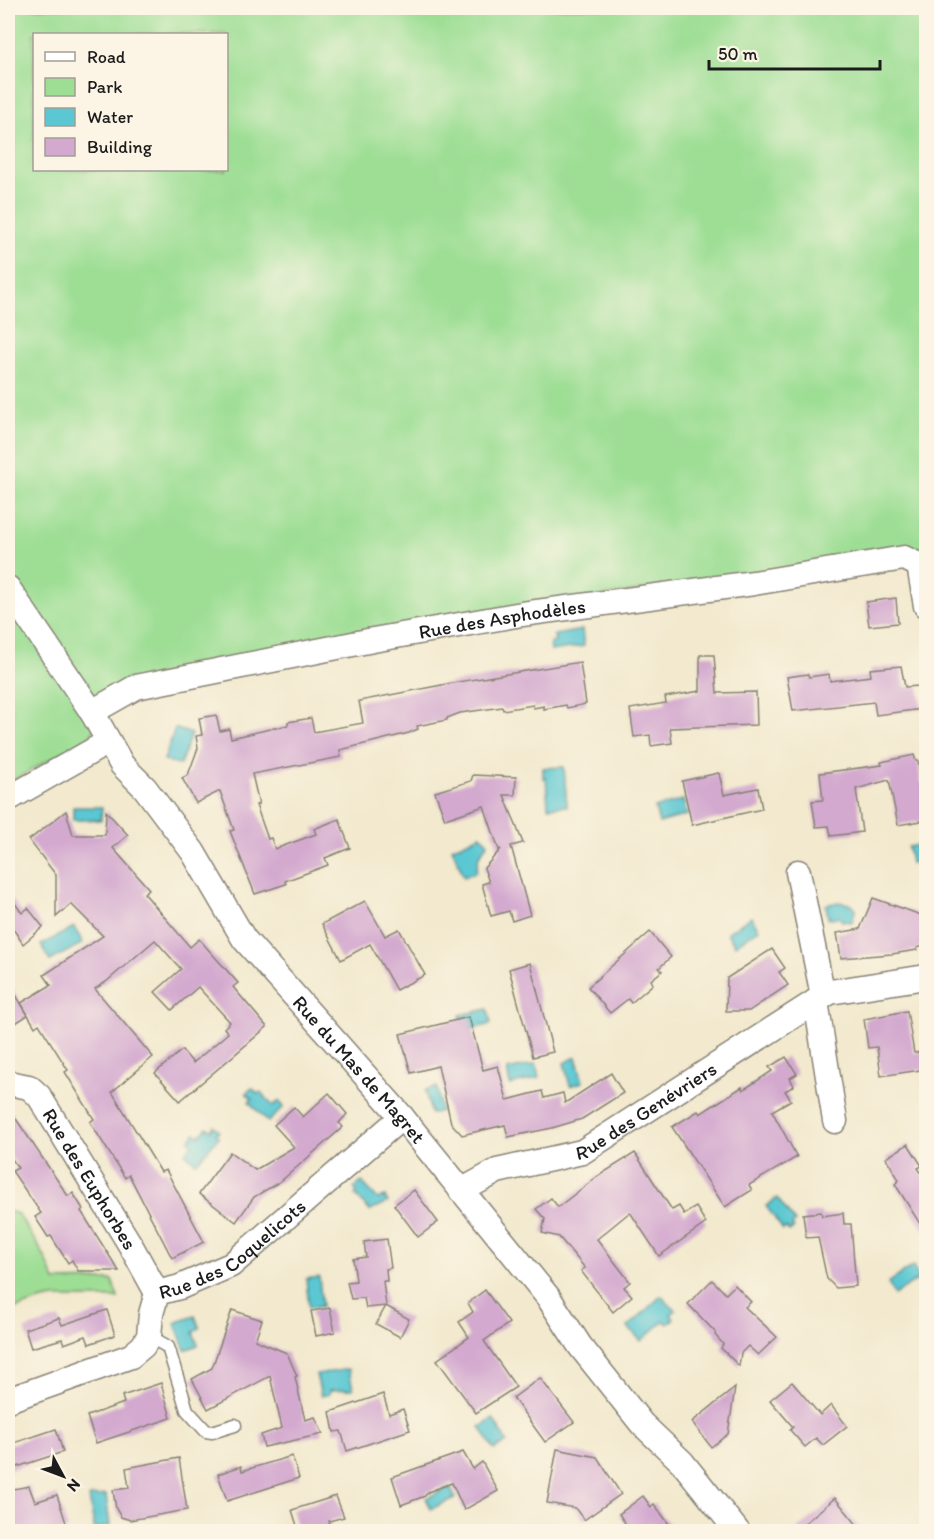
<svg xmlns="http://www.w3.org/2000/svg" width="934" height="1539" viewBox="0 0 934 1539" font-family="Itim,sans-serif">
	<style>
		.green { fill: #9dde94; stroke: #5c7d58; stroke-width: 1.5; fill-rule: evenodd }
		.water { fill: #5ac7d2; stroke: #3b7277; stroke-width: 1.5 }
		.building { fill: #d3a9cf }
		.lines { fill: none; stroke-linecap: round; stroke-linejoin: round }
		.service-casing { stroke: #878275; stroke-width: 15 }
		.minor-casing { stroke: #878275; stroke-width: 27 }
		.service { stroke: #fff; stroke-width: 12 }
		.minor { stroke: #fff; stroke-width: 24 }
		.labels { text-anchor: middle; stroke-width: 4.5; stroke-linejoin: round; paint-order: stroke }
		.street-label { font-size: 20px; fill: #1c1c1c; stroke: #fcf5e5 }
	</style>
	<rect width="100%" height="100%" fill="#fcf5e5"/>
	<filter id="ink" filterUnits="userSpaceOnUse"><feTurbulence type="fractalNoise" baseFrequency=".0167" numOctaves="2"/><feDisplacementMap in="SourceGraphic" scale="12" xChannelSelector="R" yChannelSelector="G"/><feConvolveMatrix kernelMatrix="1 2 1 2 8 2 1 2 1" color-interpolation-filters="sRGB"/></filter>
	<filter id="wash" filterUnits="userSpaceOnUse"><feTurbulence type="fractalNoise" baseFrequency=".008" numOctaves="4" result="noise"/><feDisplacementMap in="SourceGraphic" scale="24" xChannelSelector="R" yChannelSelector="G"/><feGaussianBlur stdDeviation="1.35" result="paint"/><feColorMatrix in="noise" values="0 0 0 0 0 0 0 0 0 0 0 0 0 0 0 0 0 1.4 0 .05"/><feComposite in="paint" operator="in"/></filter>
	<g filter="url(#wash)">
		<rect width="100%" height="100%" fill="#f2e9ce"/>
		<!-- green -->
		<g class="green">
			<path d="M8,8H926V568L922,549L429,622L121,684L89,738L8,783ZM34,34H226V170H34Z"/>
			<path d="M8,1211L18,1214L44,1255L55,1281L112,1280L118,1298H54L43,1300L8,1311Z"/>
		</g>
		<!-- water -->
		<g class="water">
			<path d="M582,630L584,646L551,651L550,643L555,642L554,635Z"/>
			<path d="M175,728L191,734L180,765L164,760Z"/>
			<path d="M564,767L567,806L548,807L546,778H543V768Z"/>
			<path d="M683,800L687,815L659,823L655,808Z"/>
			<path d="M73,807H102L101,820H73Z"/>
			<path d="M481,835L488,843L479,856L476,872L464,877L452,848Z"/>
			<path d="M926,843V860L911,863L908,847Z"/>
			<path d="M838,902L850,904L856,908L852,922L842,921L839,917L828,918L826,905Z"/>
			<path d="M751,917L759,929L735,945L727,933Z"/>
			<path d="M74,927L83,943L50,961L41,945Z"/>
			<path d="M488,1009L491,1024L464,1031L460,1015Z"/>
			<path d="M576,1057L583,1082L570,1086L564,1063Z"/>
			<path d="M536,1064L539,1078L510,1085L507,1070Z"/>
			<path d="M437,1087L441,1111L431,1114L425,1090Z"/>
			<path d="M252,1088L258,1094L261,1092L273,1106L279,1101L284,1107L268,1122L249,1102L252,1099L246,1093Z"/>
			<path d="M214,1126L219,1131L216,1134L219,1137L196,1163L185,1153L192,1144L189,1140L195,1133L199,1136L207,1127L211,1130Z"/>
			<path d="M362,1182L378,1199L385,1197L388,1202L370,1211L355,1195L357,1192L354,1188Z"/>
			<path d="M777,1198L795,1222L792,1225L794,1228L789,1231L786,1228L783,1230L766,1206Z"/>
			<path d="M913,1266L919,1279L894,1295L888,1283Z"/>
			<path d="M319,1277L322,1306L309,1308L306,1279Z"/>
			<path d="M661,1296L675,1310L671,1315L674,1318L668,1324L664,1321L641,1341L628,1327Z"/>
			<path d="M195,1316L200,1328L193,1332L198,1345L185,1350L175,1323Z"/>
			<path d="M349,1369L353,1389L330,1390V1394L321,1396L316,1374Z"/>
			<path d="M493,1419L507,1442L494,1450L480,1427Z"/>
			<path d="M450,1487L455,1498L431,1509L426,1498Z"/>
			<path d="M106,1495L110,1526L94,1528L89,1497Z"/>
		</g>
		<g id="blocks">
			<!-- building -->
			<g class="building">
				<path d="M896,598L898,623L869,626L866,602Z"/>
				<path d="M700,655H714L717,693L756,692L757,725L670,728L672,743L651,746L650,735L634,737L630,709L666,703L665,697L700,691Z"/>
				<path d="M580,662L586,704L567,708L566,705L544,709V706L534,708L533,705L503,710L502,707L460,713L447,718V720L417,726L418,729L409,733L340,750L341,757L252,774L259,804L256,805L268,839L271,838L275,849L316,834L314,829L339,819L350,848L325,858L328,865L285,881L286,884L255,894L230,831L234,830L220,791L196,803L182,778L188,775L198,748L196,736L202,735L199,718L216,715L220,731L229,729L231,738L288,725V722L311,718L314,732L363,723L359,701L452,683Z"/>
				<path d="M901,666L905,687L919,686L922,709L876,715L874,702L793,711L787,677L808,674L809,677L829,674L830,681L871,676L870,669Z"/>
				<path d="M914,755L916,761H918L921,782H924L927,794V820L898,825L889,780L856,789L862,832L831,836L829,826L816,827L812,801L823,800L820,773L882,765L881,762Z"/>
				<path d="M719,773L724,795L758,788L762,809L692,825L682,781Z"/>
				<path d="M473,775L516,777L515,795H504L523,843L511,846L530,915L512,921L509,911L491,916L482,884L489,882L484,868L501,849L499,850L484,806L445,819L435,792L471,781Z"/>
				<path d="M66,811L73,835H105L106,811L128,835L113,848L149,889L144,893L190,947L199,939L238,983L233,987L267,1027L180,1101L155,1073L182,1050L193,1063L228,1033L224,1028L230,1022L198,987L172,1010L155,992L181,969L155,940L106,982L95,989L153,1057L112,1092L161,1172L166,1170L204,1242L172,1258L129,1175L125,1178L90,1122L94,1119L65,1072L68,1070L39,1024L35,1027L21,1003L51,985L44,975L103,936L71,904L56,917V875L29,840Z"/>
				<path d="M8,894L22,913L28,908L43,927L23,944L8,921Z"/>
				<path d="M873,898L927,917V945L917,948V950L892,954L841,958L837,933L860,929Z"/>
				<path d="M365,901L385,936L399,929L425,975L396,990L370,944L341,960L322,924Z"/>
				<path d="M650,932L671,957L659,968L662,971L651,980L653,984L631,1003L628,999L610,1013L588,987Z"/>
				<path d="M772,949L785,968L779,972L788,985L749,1011H726L727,978Z"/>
				<path d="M530,963L553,1052L533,1057L509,969Z"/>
				<path d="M8,982L28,1015L8,1028Z"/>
				<path d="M907,1011L914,1053L927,1051V1069L881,1076L877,1047L868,1048L864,1019Z"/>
				<path d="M469,1017L483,1070L498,1066L507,1100L542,1091L544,1098L563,1093L565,1103L611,1073L623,1093L582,1119L552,1128L508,1137L505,1125L462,1135L451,1123L438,1066L411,1073L400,1034Z"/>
				<path d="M786,1057L797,1074L790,1078L794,1086L785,1091L791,1100L772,1111L797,1157L749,1185L752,1190L725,1207L672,1127L698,1111L700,1114L742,1087L743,1090L772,1071L769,1067Z"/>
				<path d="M329,1093L347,1114L339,1123L343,1127L281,1181L254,1197L236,1222L199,1194L230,1152L255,1170L294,1147L274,1125L294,1107L303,1117Z"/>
				<path d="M8,1107L68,1196L73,1193L83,1209L81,1211L119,1271H78L72,1260L68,1263L51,1236L48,1237L35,1217L41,1213L12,1171L18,1168L8,1153Z"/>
				<path d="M908,1144L922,1166L918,1168L927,1181V1235L895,1184L899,1180L886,1158Z"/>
				<path d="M635,1153L672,1210L679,1206L684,1214L696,1207L706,1223L659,1256L630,1212L597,1239L630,1282L624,1287L632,1296L613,1312L581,1271L585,1268L559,1237L542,1233L545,1219L536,1209L551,1198L558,1207L598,1176Z"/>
				<path d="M414,1190L438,1222L418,1237L394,1205Z"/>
				<path d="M821,1212L822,1216L843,1213L844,1224H851L856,1286L836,1288L827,1279L818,1237L806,1238L803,1214Z"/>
				<path d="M387,1239L391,1268L386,1269L387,1281H383L386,1306L366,1308L364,1298L351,1299L347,1282L356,1281L353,1259L366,1257L364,1242Z"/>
				<path d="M712,1280L726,1294L735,1285L751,1302L745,1307L777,1337L758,1355L748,1346L741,1353L739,1366L721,1348L723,1344L715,1335L716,1333L688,1304Z"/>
				<path d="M485,1290L509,1323L484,1341L516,1387L476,1413L437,1360L469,1337L459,1322L473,1312L468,1303Z"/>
				<path d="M386,1306L409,1319L400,1337L376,1324Z"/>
				<path d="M330,1308L335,1332L316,1336L311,1311Z"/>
				<path d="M107,1310L115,1335L89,1344L86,1336L64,1344L62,1339L31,1348L25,1329L59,1318L62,1325Z"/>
				<path d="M232,1310L262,1320L255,1340L287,1353L297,1376L295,1377L305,1420L315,1417L323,1434L264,1447L261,1435L282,1428L270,1376L208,1409L192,1379L212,1368Z"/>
				<path d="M540,1378L574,1422L545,1442L513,1398Z"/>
				<path d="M792,1382L820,1415L831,1405L847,1426L823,1445L816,1438L805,1447L790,1430L793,1427L770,1400Z"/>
				<path d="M161,1383L171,1418L96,1443L87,1416L124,1403L122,1396Z"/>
				<path d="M735,1388L728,1434L711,1447L692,1422Z"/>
				<path d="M383,1394L389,1414L403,1409L410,1430L347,1451L341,1431L334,1432L330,1412Z"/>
				<path d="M56,1429L63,1452L8,1470V1445Z"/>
				<path d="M557,1449L597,1457L621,1494L584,1520L575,1508L547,1503Z"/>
				<path d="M463,1452L473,1469L482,1462L498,1491L464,1510L452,1483L428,1492L425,1496L401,1505L392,1477Z"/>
				<path d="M292,1456L299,1478L227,1501L218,1474L241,1466L242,1471Z"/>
				<path d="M179,1458L187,1510L130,1520L121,1517L116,1509L113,1490L129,1488L126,1468Z"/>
				<path d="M29,1486L35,1502L57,1495L68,1529L57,1532H12L8,1516V1490Z"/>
				<path d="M336,1496L344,1517L329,1521L332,1532H299L292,1510Z"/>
				<path d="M643,1496L651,1507L654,1504L675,1532H631L619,1514Z"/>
				<path d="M835,1498L863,1532H794Z"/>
			</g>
		</g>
	</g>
	<g filter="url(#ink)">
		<use href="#blocks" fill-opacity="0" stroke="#878275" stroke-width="1.5"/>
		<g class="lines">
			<defs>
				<path id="service" d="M149,1336L168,1347L187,1410L206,1431L212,1432L235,1425"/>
				<g id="minor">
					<path id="s1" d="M8,588L92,712L122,765L145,788L193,852L244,939L402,1117L548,1297L580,1346L642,1424L682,1462L738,1532"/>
					<path id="s2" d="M92,712L136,687L373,640L522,614L754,583L904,558L919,565L926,606"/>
					<path d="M8,799L108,742"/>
					<path d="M798,872L823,996"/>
					<path d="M816,1001L835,1121"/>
					<path id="s3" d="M8,1083L29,1087L39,1096L131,1246L157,1293"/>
					<path id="s4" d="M461,1191L497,1171L582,1152L830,992L926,977"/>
					<path id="s5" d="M8,1400L131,1356L143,1346L149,1336L151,1314L157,1293L180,1287L231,1265L402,1117"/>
				</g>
			</defs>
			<!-- service casing -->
			<use href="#service" class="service-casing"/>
			<!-- minor casing -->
			<use href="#minor" class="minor-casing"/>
			<!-- service -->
			<use href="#service" class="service"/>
			<!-- minor -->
			<use href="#minor" class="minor"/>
		</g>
	</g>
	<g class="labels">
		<!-- street labels -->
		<g class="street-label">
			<text dy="7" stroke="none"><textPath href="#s2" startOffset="423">Rue des Asphodèles</textPath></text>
			<text dy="7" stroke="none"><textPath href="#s1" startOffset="598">Rue du Mas de Magret</textPath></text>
			<text dy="7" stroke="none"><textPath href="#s4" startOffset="204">Rue des Genévriers</textPath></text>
			<text dy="7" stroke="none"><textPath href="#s3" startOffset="132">Rue des Euphorbes</textPath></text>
			<text dy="7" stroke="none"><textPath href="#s5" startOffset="290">Rue des Coquelicots</textPath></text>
		</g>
	</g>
	<!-- margin -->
	<rect width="934" height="1539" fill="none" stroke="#fcf5e5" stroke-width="30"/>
	<!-- legend -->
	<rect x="33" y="33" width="195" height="138" fill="#fcf5e5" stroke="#a29e95" stroke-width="1.5"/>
	<rect x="45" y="52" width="30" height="9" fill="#ffffff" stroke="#a29e95" stroke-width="1.5"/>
	<text x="87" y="63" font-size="18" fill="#1c1c1c">Road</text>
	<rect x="45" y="78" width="30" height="18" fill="#9dde94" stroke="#a29e95" stroke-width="1.5"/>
	<text x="87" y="93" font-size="18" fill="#1c1c1c">Park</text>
	<rect x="45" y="108" width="30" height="18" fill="#5ac7d2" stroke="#a29e95" stroke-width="1.5"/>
	<text x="87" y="123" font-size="18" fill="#1c1c1c">Water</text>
	<rect x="45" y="138" width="30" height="18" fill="#d3a9cf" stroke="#a29e95" stroke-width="1.5"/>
	<text x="87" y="153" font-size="18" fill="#1c1c1c">Building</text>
	<!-- north arrow -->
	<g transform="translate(63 1476) rotate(131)" stroke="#fcf5e5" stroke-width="4.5" paint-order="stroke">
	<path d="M0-4.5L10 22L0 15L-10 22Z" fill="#1c1c1c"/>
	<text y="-9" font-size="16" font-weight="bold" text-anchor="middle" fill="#1c1c1c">N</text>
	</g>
	<!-- scale -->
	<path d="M709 60v9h171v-9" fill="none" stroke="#1c1c1c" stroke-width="3"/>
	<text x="718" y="60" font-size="18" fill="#1c1c1c" stroke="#fcf5e5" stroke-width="4.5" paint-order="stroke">50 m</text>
</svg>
